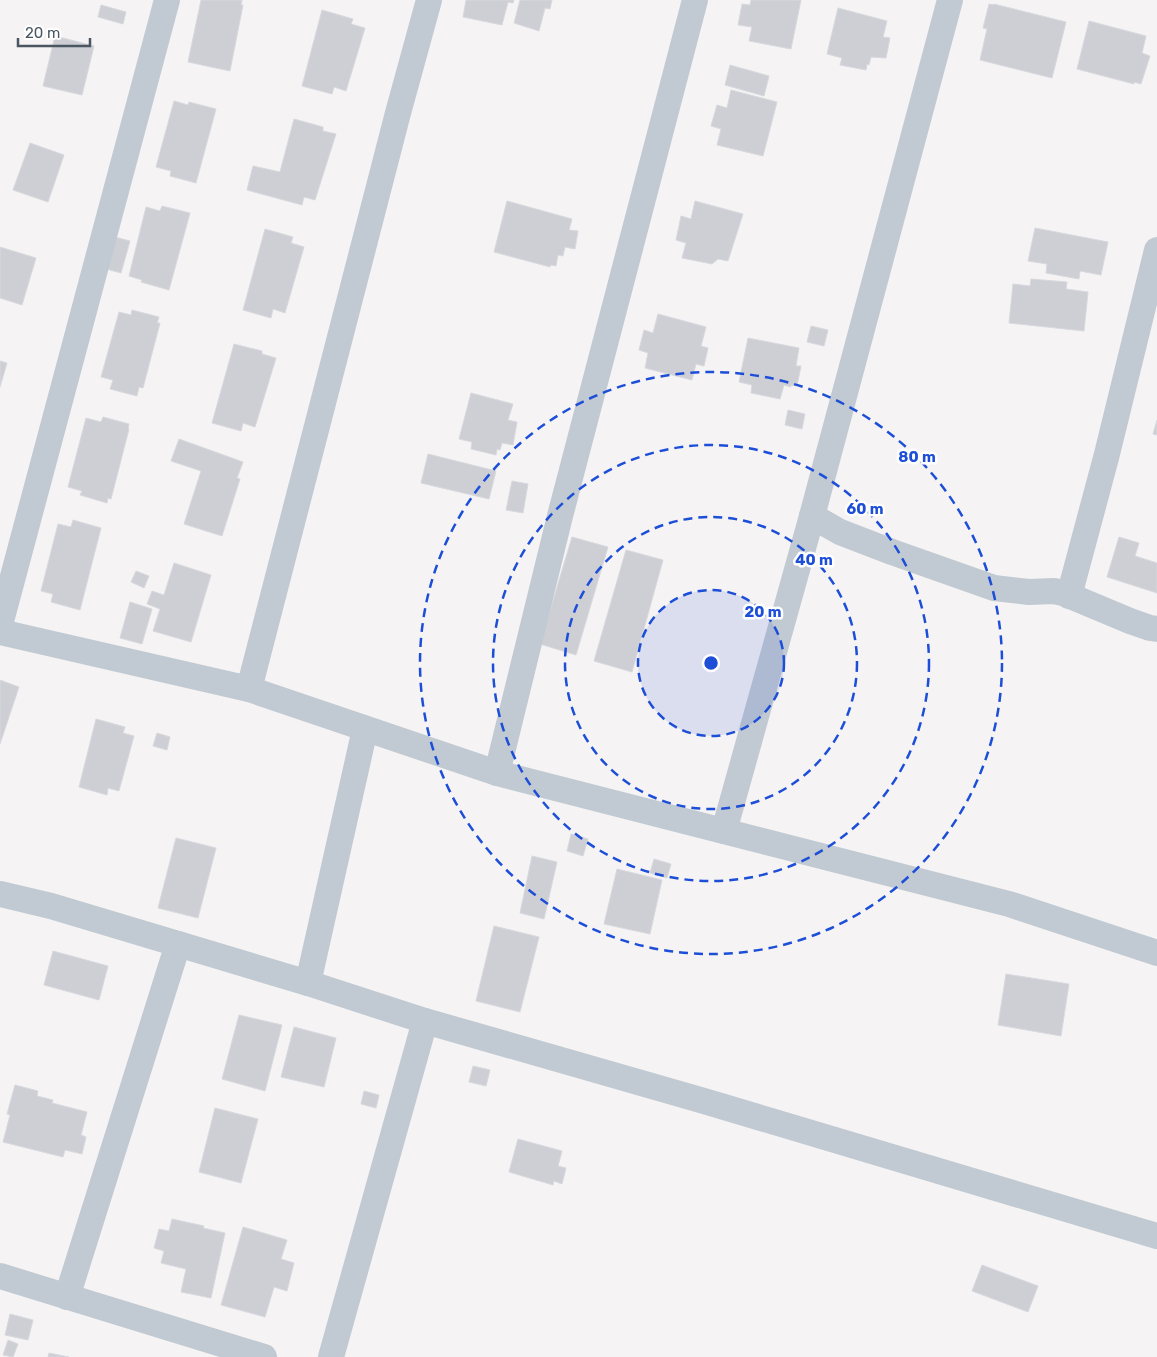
<svg xmlns="http://www.w3.org/2000/svg" width="1157" height="1357" viewBox="0 0 1157 1357" font-family="Rubik,sans-serif">
	<style>
		.building { fill: #cdcfd5; stroke: #d7d9de }
		.lines { fill: none; stroke-linecap: round; stroke-linejoin: round }
		.street { stroke: #c1cad2; stroke-width: 26 }
		.ring { fill: none; stroke: #1d4ed8; stroke-width: 2.5; stroke-dasharray: 9 6 }
		.centre { fill: #1d4ed8; stroke: #fff; stroke-width: 2.5 }
		.ring-label { font-size: 15px; text-anchor: middle; font-weight: bold; fill: #1d4ed8; stroke: #fff; stroke-width: 5; stroke-linejoin: round; paint-order: stroke }
	</style>
	<rect width="100%" height="100%" fill="#f5f3f3"/>
	<!-- building -->
	<g class="building">
		<path d="M201,0H242L241,5H243L230,71L188,62Z"/>
		<path d="M466,0H514L513,3L508,2L502,25L463,17Z"/>
		<path d="M520,0H552L550,9L545,8L539,31L514,23Z"/>
		<path d="M751,0H801L791,49L749,41L752,27L738,25L742,4L750,5Z"/>
		<path d="M989,4L994,5V4L1066,22L1052,78L980,60L987,29L983,28Z"/>
		<path d="M101,5L126,12L123,24L98,17Z"/>
		<path d="M838,8L887,21L883,37L890,38L886,58L871,57L869,65L867,64L866,70L840,65L842,58L827,54Z"/>
		<path d="M322,10L353,19L351,24L365,28L346,91L334,87L332,94L302,86Z"/>
		<path d="M1089,21L1146,36L1142,53L1150,56L1141,84L1134,82V84L1077,69Z"/>
		<path d="M55,36L94,46L82,95L43,86Z"/>
		<path d="M730,65L769,76L764,96L725,85Z"/>
		<path d="M731,90L777,102L763,156L717,145L721,129L711,126L717,105L727,108Z"/>
		<path d="M174,101L188,105L189,102L216,109L196,183L170,176L171,171L156,167Z"/>
		<path d="M294,119L323,127V131L336,134L315,200L304,197L302,205L247,190L253,166L280,172Z"/>
		<path d="M30,143L64,155L48,202L13,190Z"/>
		<path d="M507,201L572,219L569,230L578,231L575,249L565,247L563,256L558,255L556,266L551,265L550,267L494,252Z"/>
		<path d="M695,201L743,214L728,261L718,259L712,264L682,258L686,243L676,240L681,216L691,219Z"/>
		<path d="M162,206L190,213L169,290L141,282L142,280L129,276L146,207L160,211Z"/>
		<path d="M1035,228L1108,242L1101,275L1080,271L1079,279L1046,273L1047,264L1028,261Z"/>
		<path d="M265,229L293,237L291,243L304,247L285,313L273,309L271,318L243,310Z"/>
		<path d="M111,236L130,241L121,273L103,268Z"/>
		<path d="M0,247L36,258L22,305L0,298Z"/>
		<path d="M1031,279L1067,282L1066,289L1088,292L1084,331L1009,323L1013,284L1030,286Z"/>
		<path d="M132,310L159,317L157,323H160L143,388L139,387L137,396L110,389L113,380L101,377L119,312L131,315Z"/>
		<path d="M658,314L706,327L701,346L708,348L704,366L696,364L692,380L645,368L648,353L639,350L644,330L653,333Z"/>
		<path d="M811,326L828,330L824,346L807,342Z"/>
		<path d="M748,338L799,348L796,366H801L797,386L791,385V387L784,385L780,399L751,393L752,385L739,382Z"/>
		<path d="M234,344L262,351V354L276,358L255,427L243,423L241,431L212,423Z"/>
		<path d="M0,361L7,363L0,387Z"/>
		<path d="M471,393L513,404L508,420L517,422L513,445L502,443L500,450L497,449L496,455L471,449L472,442L459,439Z"/>
		<path d="M788,410L805,414L802,429L785,425Z"/>
		<path d="M103,417L129,424L128,429H129L111,499L108,498L107,503L80,495L82,491L68,487L86,418L101,422Z"/>
		<path d="M1157,420V435L1153,434Z"/>
		<path d="M179,439L243,462L237,478L240,479L222,536L184,524L201,471L171,461Z"/>
		<path d="M428,454L496,471L489,499L421,483Z"/>
		<path d="M512,481L528,484L523,513L506,510Z"/>
		<path d="M73,520L101,528L80,610L51,602L53,594L41,591L58,524L71,527Z"/>
		<path d="M572,537L608,547L576,655L540,644Z"/>
		<path d="M1119,537L1139,543L1135,556L1157,563V593L1107,577Z"/>
		<path d="M626,550L663,560L632,672L594,661Z"/>
		<path d="M174,563L211,575L191,642L153,631L160,609L147,604L152,591L164,595Z"/>
		<path d="M136,571L149,576L144,588L131,582Z"/>
		<path d="M130,602L152,609L142,644L120,638Z"/>
		<path d="M0,680L19,687L0,744Z"/>
		<path d="M96,719L125,727L123,733L134,736L119,791L108,788L107,795L79,787Z"/>
		<path d="M157,733L170,737L167,750L153,746Z"/>
		<path d="M571,834L588,839L583,856L567,851Z"/>
		<path d="M176,838L216,848L198,918L158,908Z"/>
		<path d="M532,856L557,862L544,919L520,913Z"/>
		<path d="M654,859L671,864L667,878L650,873Z"/>
		<path d="M617,869L662,880L650,934L604,924Z"/>
		<path d="M494,926L539,937L520,1012L476,1001Z"/>
		<path d="M53,951L108,966L99,1000L44,985Z"/>
		<path d="M1006,974L1069,984L1061,1036L998,1025Z"/>
		<path d="M239,1015L282,1025L265,1091L222,1079Z"/>
		<path d="M294,1027L336,1038L324,1087L281,1077Z"/>
		<path d="M473,1066L490,1070L486,1086L469,1082Z"/>
		<path d="M15,1085L38,1091L37,1096L53,1100L52,1103L87,1112L81,1135L86,1137L82,1154L65,1150L63,1157L3,1142L10,1115L7,1114Z"/>
		<path d="M364,1091L379,1095L376,1108L361,1104Z"/>
		<path d="M215,1108L258,1119L241,1183L199,1172Z"/>
		<path d="M518,1139L562,1151L558,1166L566,1168L562,1184L554,1181L553,1185L509,1172Z"/>
		<path d="M172,1219L204,1226L203,1228L225,1233L211,1298L181,1292L186,1269L161,1263L164,1251L154,1248L159,1229L169,1231Z"/>
		<path d="M243,1227L287,1240L281,1259L294,1263L287,1291L274,1287L265,1317L221,1305Z"/>
		<path d="M982,1265L1038,1286L1028,1312L972,1291Z"/>
		<path d="M10,1314L33,1320L28,1340L5,1335Z"/>
		<path d="M8,1340L18,1344L13,1357L3,1355Z"/>
		<path d="M49,1353L69,1357H48Z"/>
	</g>
	<g class="lines">
		<!-- street -->
		<g class="street">
			<path d="M812,516L840,532L892,552L994,588L1029,592L1054,591L1063,593L1130,621L1150,628L1157,629"/>
			<path d="M1069,596L1107,454L1157,250"/>
			<path d="M0,625L167,0"/>
			<path d="M0,632L249,689L497,773L1009,904L1157,953"/>
			<path d="M249,689L398,113L429,0"/>
			<path d="M497,773L560,516L695,0"/>
			<path d="M724,831L812,516L950,0"/>
			<path d="M0,894L51,906L308,983L425,1021L704,1101L1157,1236"/>
			<path d="M308,983L365,729"/>
			<path d="M0,1276L264,1357"/>
			<path d="M67,1297L178,944"/>
			<path d="M331,1357L425,1021"/>
		</g>
	</g>
	<!-- distance rings -->
	<circle cx="711" cy="663" r="73" fill="#1d4ed8" fill-opacity=".12"/>
	<g class="ring">
		<circle cx="711" cy="663" r="73"/>
		<circle cx="711" cy="663" r="146"/>
		<circle cx="711" cy="663" r="218"/>
		<circle cx="711" cy="663" r="291"/>
	</g>
	<circle cx="711" cy="663" r="8" class="centre"/>
	<g class="ring-label">
		<text x="917" y="462">80 m</text>
		<text x="865" y="514">60 m</text>
		<text x="814" y="565">40 m</text>
		<text x="763" y="617">20 m</text>
	</g>
	<!-- scale -->
	<path d="M18 38v8h72v-8" fill="none" stroke="#4a5661" stroke-width="2.5"/>
	<text x="25" y="38" font-size="15" fill="#4a5661" stroke="#ffffff" stroke-width="4" paint-order="stroke">20 m</text>
</svg>
